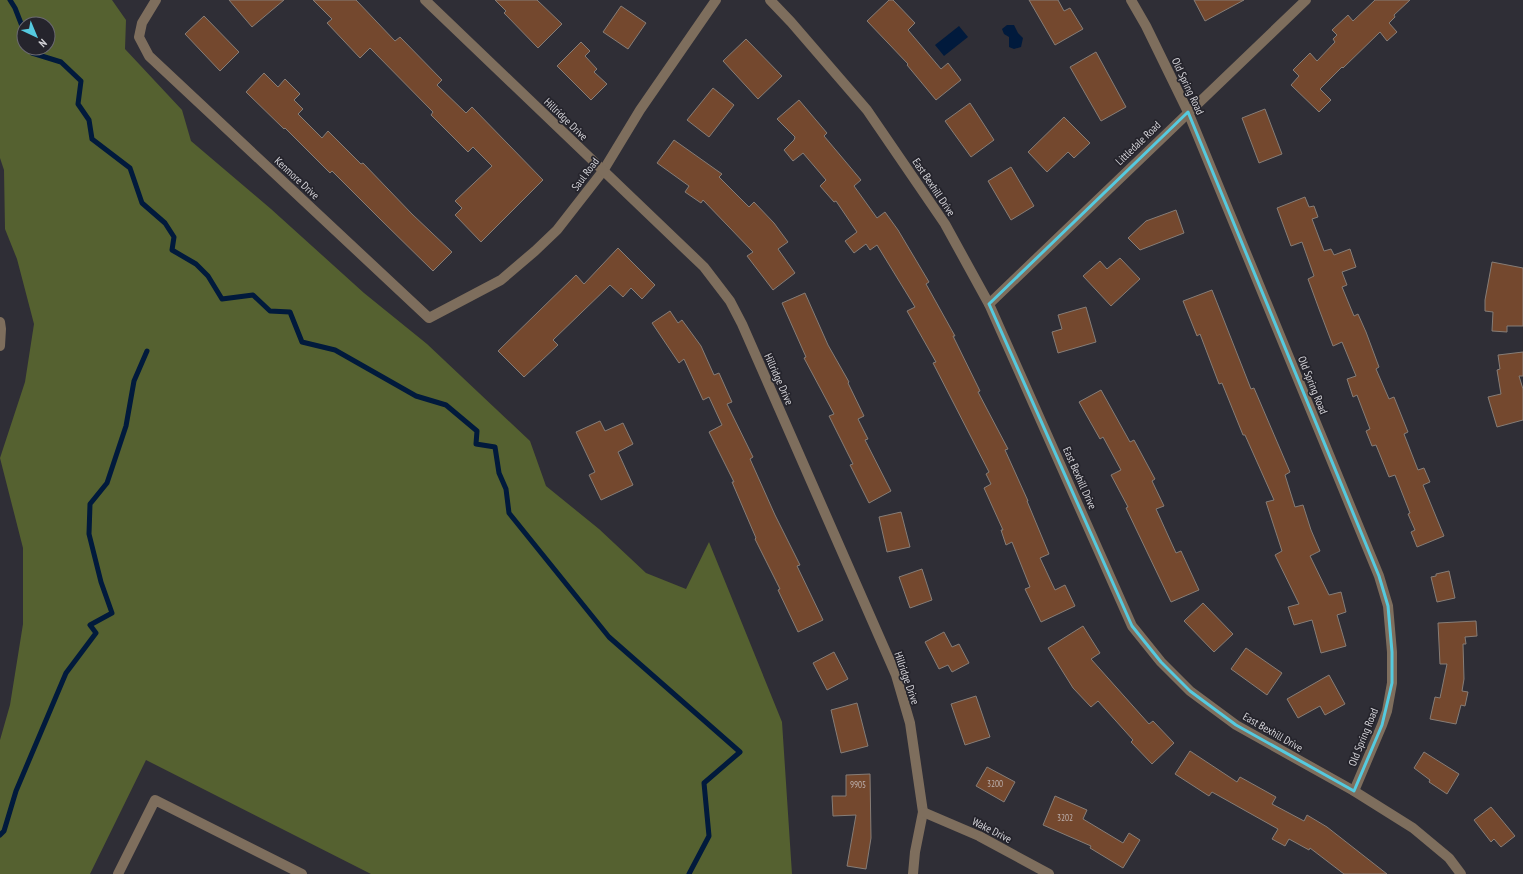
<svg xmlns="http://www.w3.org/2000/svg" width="1523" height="874" viewBox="0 0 1523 874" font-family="'PT Sans Narrow',sans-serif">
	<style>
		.forest { fill: #556130; fill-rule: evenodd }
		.water { fill: #011a3c }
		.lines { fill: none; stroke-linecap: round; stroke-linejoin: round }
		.stream { stroke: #011a3c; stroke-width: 5 }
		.building { fill: #74482e; stroke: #867d77 }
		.minor { stroke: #7e6e5d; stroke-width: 10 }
		.marked { fill: none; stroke: #55cadf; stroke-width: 3; stroke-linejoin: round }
		.labels { text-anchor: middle; stroke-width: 3.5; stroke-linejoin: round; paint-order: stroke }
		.number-label { font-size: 9px; fill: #bcb0ae }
		.street-label { font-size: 11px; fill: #d4d3d8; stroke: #25242c }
	</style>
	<rect width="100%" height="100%" fill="#2f2e36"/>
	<!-- forest -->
	<path class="forest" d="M0,0H112L126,20L125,49L182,110L191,141L271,209L364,293L427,344L530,441L546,486L599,529L646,573L686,589L709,542L782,722L792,874H371L146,760L90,874H0V740L10,705L23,624V548L0,458L25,382L34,324L17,259L5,229L4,170L0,158ZM24,24H48V48H24Z"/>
	<!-- water -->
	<g class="water">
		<path d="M1007,25H1014L1018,33L1023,38L1021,47L1014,49L1009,47V37L1004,34L1002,29Z"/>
		<path d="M959,26L968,37L944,56L935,45Z"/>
	</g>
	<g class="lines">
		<!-- stream -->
		<g class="stream">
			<path d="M10,0L15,8L24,31"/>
			<path d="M30,48L32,53L61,62L81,81L78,104L89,120L92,139L130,168L142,203L165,223L174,237L172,250L196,264L208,276L222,299L253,295L270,311L290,312L302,342L335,350L416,396L446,405L477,431L476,444L495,447L499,473L506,489L509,513L609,637L740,752L704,783L709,836L689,874"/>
			<path d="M0,835L4,831L16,791L66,673L96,633L90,625L112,613L101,582L89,534L90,504L107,483L126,426L134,381L147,351"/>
		</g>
	</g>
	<!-- building -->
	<g class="building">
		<path d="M229,0H284L252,27Z"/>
		<path d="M313,0H356L395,41L400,37L442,80L437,85L466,113L472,107L543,180L481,242L455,215L462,208L455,201L492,166L473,147L468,152L431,115L433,112L370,48L360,58L327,23L332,19Z"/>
		<path d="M495,0H537L562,24L538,48L504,13L506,11Z"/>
		<path d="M889,0H893L915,23L908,30L941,69L948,63L961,80L936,100L907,65L908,64L867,21Z"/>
		<path d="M1029,0H1058L1064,11L1070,8L1083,29L1055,45Z"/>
		<path d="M1194,0H1244L1205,21Z"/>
		<path d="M1375,0H1410L1394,15L1395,17L1389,23L1397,32L1387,41L1380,32L1343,68L1342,67L1320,89L1331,100L1319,112L1291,85L1299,76L1293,70L1310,53L1317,61L1335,42L1333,39L1337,35L1332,30L1348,15L1353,21Z"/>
		<path d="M621,6L646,23L628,49L603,32Z"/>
		<path d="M204,16L239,52L220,71L185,34Z"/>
		<path d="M746,39L782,76L758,99L723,61Z"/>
		<path d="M581,42L590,51L585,56L597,69L594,72L607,84L591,100L557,66Z"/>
		<path d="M1096,52L1126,107L1101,121L1070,67Z"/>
		<path d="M264,73L278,87L285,79L300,94L294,100L303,109L298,114L322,138L328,131L361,164L363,163L412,214L452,252L433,271L380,219L332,171L330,173L285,128L284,129L246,92Z"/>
		<path d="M713,88L734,105L709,137L687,120Z"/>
		<path d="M799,100L827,133L824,136L861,180L854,186L877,218L885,212L898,230L929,282L926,284L955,336H953L980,391L978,392L1008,449L1005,450L1028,501H1027L1049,554L1040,558L1055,590L1065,585L1075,606L1041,622L1025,589L1030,587L1012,542L1006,545L1001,530H1003L984,488L991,484L986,474L989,472L933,363L936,362L907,311L915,307L877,245L870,250L866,244L854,253L845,241L857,232L836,201L834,202L820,186L826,180L803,153L793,161L784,150L794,140L795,137L777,119Z"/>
		<path d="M970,103L994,140L971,157L945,121Z"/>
		<path d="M1265,109L1282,154L1259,163L1242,118Z"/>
		<path d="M1064,117L1090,143L1074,158L1068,152L1047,172L1028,152Z"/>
		<path d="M674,140L722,174L719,177L749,207L754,202L774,223L788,242L778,249L795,273L773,290L747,256L753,252L703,200L701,203L685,192L689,186L657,163Z"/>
		<path d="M1011,167L1034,206L1011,220L988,181Z"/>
		<path d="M1305,197L1309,207L1314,206L1318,217L1312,219L1324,251L1331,249L1334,255L1350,249L1356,267L1342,272L1347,285L1342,287L1354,316L1358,314L1366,332L1379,367L1376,369L1389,399L1394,397L1408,432L1404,434L1418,470L1424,468L1430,482L1423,485L1444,536L1417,547L1411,532L1415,530L1408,514L1410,513L1395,475L1389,477L1376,445L1372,446L1366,431L1370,429L1357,395L1353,397L1347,379L1356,376L1342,342L1333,346L1319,309L1308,279L1314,276L1302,242L1291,246L1277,208Z"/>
		<path d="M1176,210L1184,233L1140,250L1128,238L1146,221Z"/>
		<path d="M618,248L655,285L642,299L631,288L623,297L610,285L553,340L558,345L524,377L498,351L576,275L584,284Z"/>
		<path d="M1120,258L1140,279L1111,306L1083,276L1100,261L1107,269Z"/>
		<path d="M1492,262L1523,268V326H1507V332L1492,331L1493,312L1485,311V300Z"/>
		<path d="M1212,290L1251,389L1254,388L1290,472L1285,475L1295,507L1303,505L1311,530L1320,551L1310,556L1329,595L1341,592L1346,612L1337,615L1346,646L1321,653L1312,620L1294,625L1288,607L1299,604L1275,555L1282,551L1266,502L1274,500L1245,435H1243L1222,383L1219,384L1200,334L1197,336L1183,301Z"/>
		<path d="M805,293L828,345L849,382L848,383L864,416L858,419L868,439L865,440L891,491L869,503L850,465L853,464L829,416L834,414L804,358L806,357L782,303Z"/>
		<path d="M1086,307L1096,342L1058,353L1052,332L1062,329L1058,315Z"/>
		<path d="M670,311L678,323L682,320L701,346L714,375L719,373L732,402L727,404L753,457L750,459L775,515L800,565L797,566L823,620L798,632L778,590L780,589L755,539L756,538L732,482H734L709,432L722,425L709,397L703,400L684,359L679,363L652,323Z"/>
		<path d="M1523,352V376H1519L1523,389V420L1497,427L1488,397L1501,394L1497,370L1500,369L1498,355Z"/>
		<path d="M1101,390L1130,442L1134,440L1155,479L1152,481L1164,506L1156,509L1176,553L1181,551L1199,590L1171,602L1126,508L1128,507L1111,475L1121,470L1103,437L1100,439L1079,402Z"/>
		<path d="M600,421L605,431L623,423L633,444L618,452L633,485L601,500L589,475L595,472L576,432Z"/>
		<path d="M901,512L910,547L887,552L879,517Z"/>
		<path d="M922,569L932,600L910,608L899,577Z"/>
		<path d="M1449,571L1455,598L1437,602L1431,577L1436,576V574Z"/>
		<path d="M1203,603L1233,634L1214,652L1184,621Z"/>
		<path d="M1476,621L1477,636L1465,637L1466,644H1463L1464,679L1462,691L1468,692L1465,706L1461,705L1456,724L1430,719L1435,697L1440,698L1447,664H1440L1438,623Z"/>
		<path d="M1083,626L1100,653L1091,659L1149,724L1153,721L1174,743L1152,764L1131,742L1133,740L1098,701L1091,707L1073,688L1048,648Z"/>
		<path d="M944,632L952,647L959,644L969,663L952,672L948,665L939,669L925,642Z"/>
		<path d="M1246,648L1282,673L1267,695L1231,669Z"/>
		<path d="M834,652L848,679L827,690L813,663Z"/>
		<path d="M1329,675L1345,704L1325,715L1320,706L1298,718L1287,699Z"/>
		<path d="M976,696L990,737L965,745L951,704Z"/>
		<path d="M857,703L868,746L841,753L831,710Z"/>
		<path d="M1190,751L1237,782L1240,777L1276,797L1272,804L1304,821L1307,815L1327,827L1387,874H1344L1310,848L1309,850L1289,839L1285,846L1272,839L1278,829L1212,792L1209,796L1175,774Z"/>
		<path d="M1424,752L1459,774L1447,794L1429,782L1430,780L1414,768Z"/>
		<path d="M987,767L1015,782L1004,802L976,786Z"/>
		<path d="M870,774L871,838L866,869L847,866L856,815L833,816L832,796H846V775Z"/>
		<path d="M1055,796L1087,810L1083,819L1123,843L1129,833L1140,840L1123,868L1090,848L1091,846L1043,825Z"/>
		<path d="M1491,807L1515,836L1501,847L1494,839L1491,842L1474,820Z"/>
	</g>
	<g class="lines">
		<!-- minor -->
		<g class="minor">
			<path d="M156,0L142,23L139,37L149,56L429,318L501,280L535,251L557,230L603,171L640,110L716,0"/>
			<path d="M425,0L704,267L730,301L742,324L896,675L910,723L923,812L915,852L913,874"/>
			<path d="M770,0L791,22L867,110L945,224L989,304L1132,626L1161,662L1190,691L1236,725L1354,791L1413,828L1449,858L1461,874"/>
			<path d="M1131,0L1146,26L1188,112L1379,576L1388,606L1392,652V683L1387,711L1382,725L1354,791"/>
			<path d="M989,304L1306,0"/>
			<path d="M0,322L1,329L0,346"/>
			<path d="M923,812L979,836L1049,874"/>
			<path d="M118,874L155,800L302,874"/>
		</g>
	</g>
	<!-- marked area -->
	<path class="marked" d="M1188,112L1379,576L1388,606L1392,652V683L1382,725L1354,791L1236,725L1190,691L1161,662L1132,626L989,304Z"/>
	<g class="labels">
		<!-- number labels -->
		<g class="number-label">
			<text x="995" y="787">3200</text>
			<text x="858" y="788">9905</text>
			<text x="1065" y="821">3202</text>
		</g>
		<!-- street labels -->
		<g class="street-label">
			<text transform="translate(1188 86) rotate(65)" y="4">Old Spring Road</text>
			<text transform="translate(566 119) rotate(44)" y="4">Hillridge Drive</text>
			<text transform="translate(1138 143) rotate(-44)" y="4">Littledale Road</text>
			<text transform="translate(585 174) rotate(-53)" y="4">Saul Road</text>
			<text transform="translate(297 178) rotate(43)" y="4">Kenmore Drive</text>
			<text transform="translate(934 187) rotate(56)" y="4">East Bexhill Drive</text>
			<text transform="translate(779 379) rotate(66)" y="4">Hillridge Drive</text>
			<text transform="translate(1313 385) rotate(68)" y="4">Old Spring Road</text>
			<text transform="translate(1080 478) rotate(66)" y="4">East Bexhill Drive</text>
			<text transform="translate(907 678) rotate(71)" y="4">Hillridge Drive</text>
			<text transform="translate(1273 732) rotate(30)" y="4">East Bexhill Drive</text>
			<text transform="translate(1363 737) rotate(-68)" y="4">Old Spring Road</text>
			<text transform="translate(992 830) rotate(27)" y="4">Wake Drive</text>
		</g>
	</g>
	<!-- north arrow -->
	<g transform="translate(36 36) rotate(136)"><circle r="19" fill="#25242c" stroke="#6b6a71"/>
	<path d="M0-3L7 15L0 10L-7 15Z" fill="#55cadf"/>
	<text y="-6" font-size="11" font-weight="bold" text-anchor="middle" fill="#d4d3d8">N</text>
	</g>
</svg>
